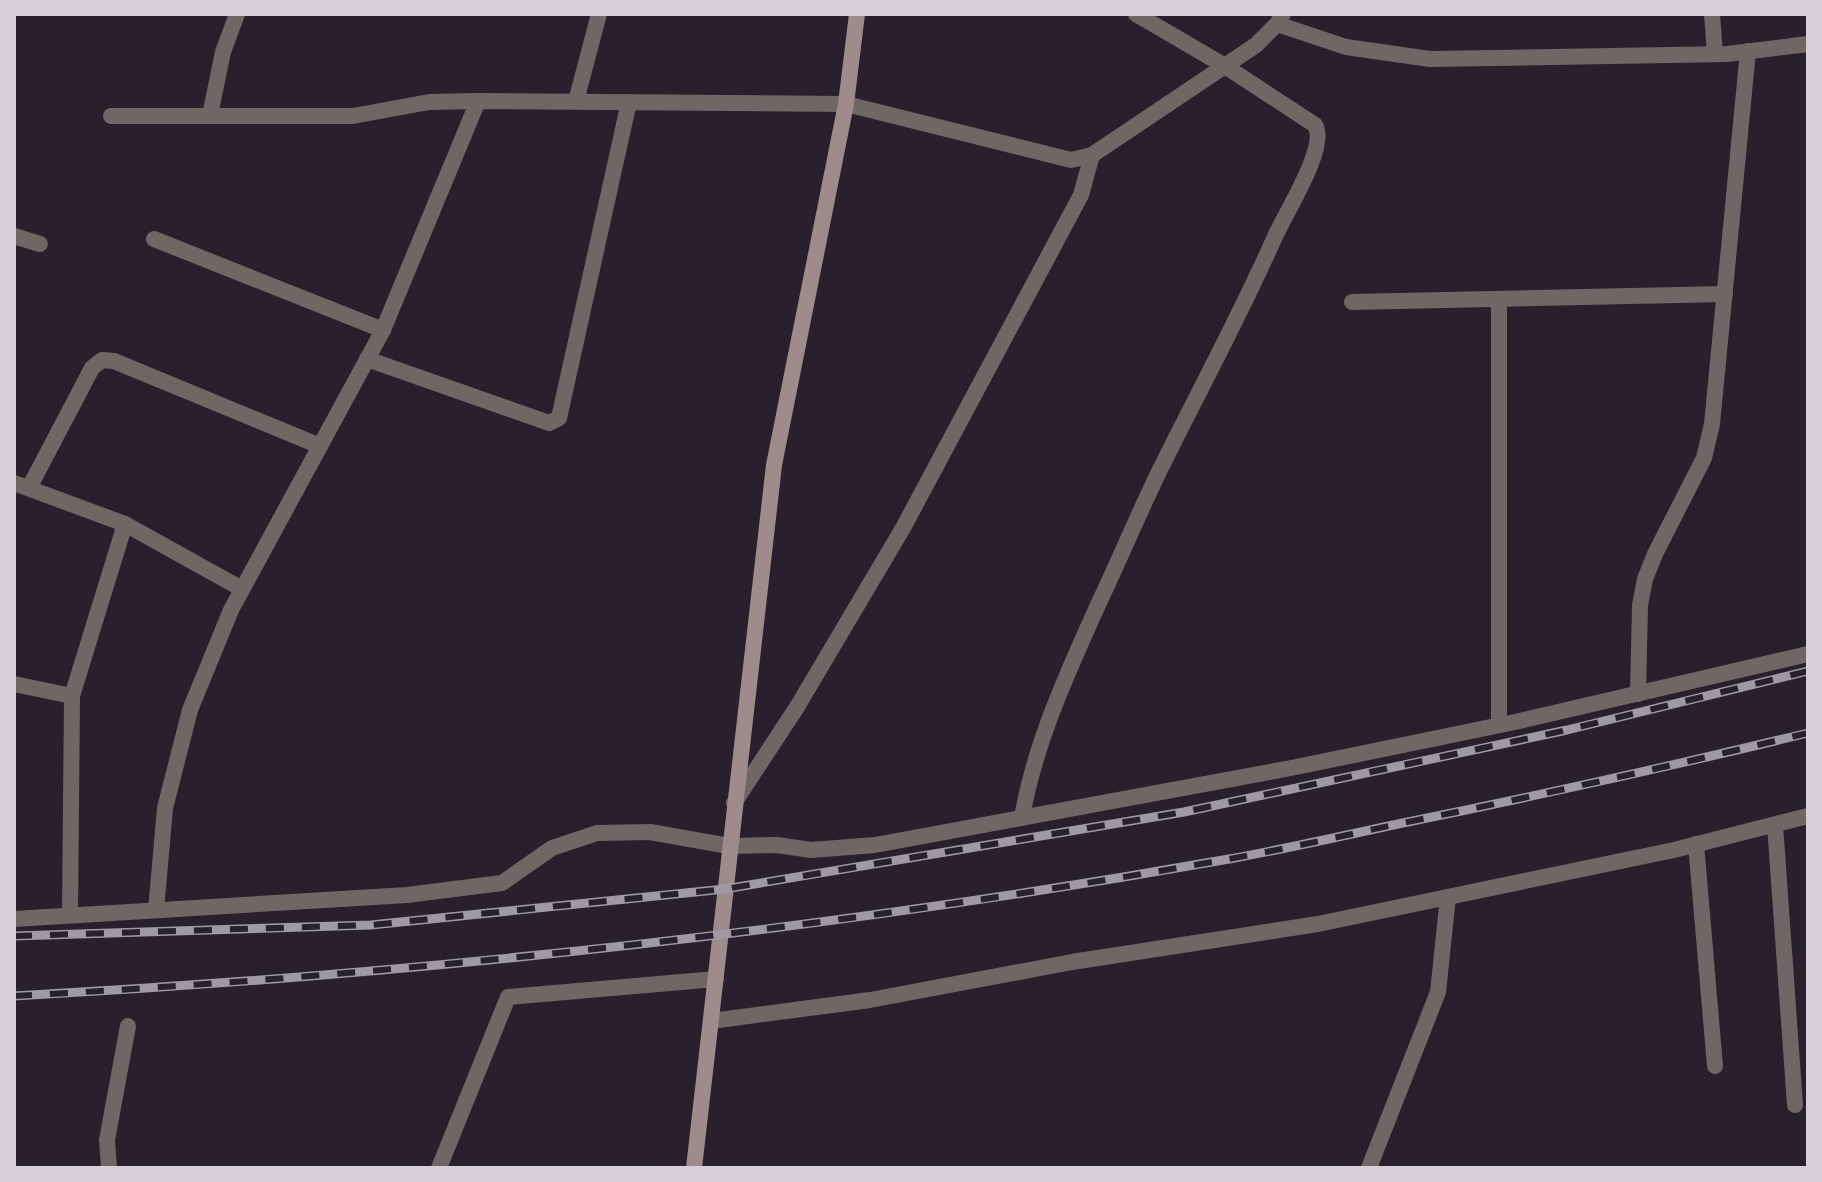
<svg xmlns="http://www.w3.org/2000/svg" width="1822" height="1182" viewBox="0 0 1822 1182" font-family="'Work Sans',sans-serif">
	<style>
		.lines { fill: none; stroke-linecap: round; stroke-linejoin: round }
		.street { stroke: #716666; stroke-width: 16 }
		.secondary { stroke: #9d8c8b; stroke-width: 16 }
		.rail-casing { stroke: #a098a3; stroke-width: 9 }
		.rail { stroke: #291f2d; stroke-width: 6; stroke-dasharray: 18; stroke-linecap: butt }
	</style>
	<rect width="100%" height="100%" fill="#291f2d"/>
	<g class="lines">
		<!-- street -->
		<g class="street">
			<path d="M1712,14L1715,54"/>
			<path d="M1277,24L1346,47L1430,59L1727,54L1808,44"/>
			<path d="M576,101L599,14"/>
			<path d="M210,115L223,52L237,14"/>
			<path d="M111,116H353L429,102L478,101L846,104L1071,160L1092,155L1256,45L1277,24L1283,14"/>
			<path d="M14,236L40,244"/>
			<path d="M154,239L383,330"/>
			<path d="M1499,299V725"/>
			<path d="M1352,302L1725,294"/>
			<path d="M367,359L549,423L559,418L629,102"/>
			<path d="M14,483L125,524L242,589"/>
			<path d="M29,488L92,368L102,360L114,361L320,446"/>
			<path d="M14,684L72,696"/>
			<path d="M1638,694L1640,605L1645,579L1655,554L1704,458L1712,424L1748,51"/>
			<path d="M734,803L797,707L903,528L1081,195L1092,155"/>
			<path d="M1022,818C1034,745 1067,674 1097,607C1117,565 1135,522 1155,480C1194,400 1237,322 1273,241C1283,216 1329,147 1315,125L1225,66L1136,14"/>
			<path d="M1775,825L1795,1105"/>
			<path d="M1696,844L1715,1066"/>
			<path d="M156,910L165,808L190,710L231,610L383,330L478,101"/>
			<path d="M70,915L72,696L125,524"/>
			<path d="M14,919L407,895L502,883L552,848L597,833L650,832L729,846L777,845L811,850L875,845L1291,768L1515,722L1808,654"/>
			<path d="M711,1021L870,1000L1072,962L1318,924L1674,850L1808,816"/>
			<path d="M109,1168L107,1140L128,1026"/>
			<path d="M439,1168L508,997L716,979"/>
			<path d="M1369,1168L1438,992L1448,897"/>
		</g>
		<!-- secondary -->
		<path class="secondary" d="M694,1168L774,465L846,104L857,14"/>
		<defs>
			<g id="rail">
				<path d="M14,936L371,925L725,889L1184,812L1567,730L1808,671"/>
				<path d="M14,996C420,974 828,930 1229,859C1285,849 1342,836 1398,824C1536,796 1672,766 1808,733"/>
			</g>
		</defs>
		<!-- rail casing -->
		<use href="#rail" class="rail-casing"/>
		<!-- rail -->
		<use href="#rail" class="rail"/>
	</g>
	<!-- border -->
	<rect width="1822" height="1182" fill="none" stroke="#d7d0d9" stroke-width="32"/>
</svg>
